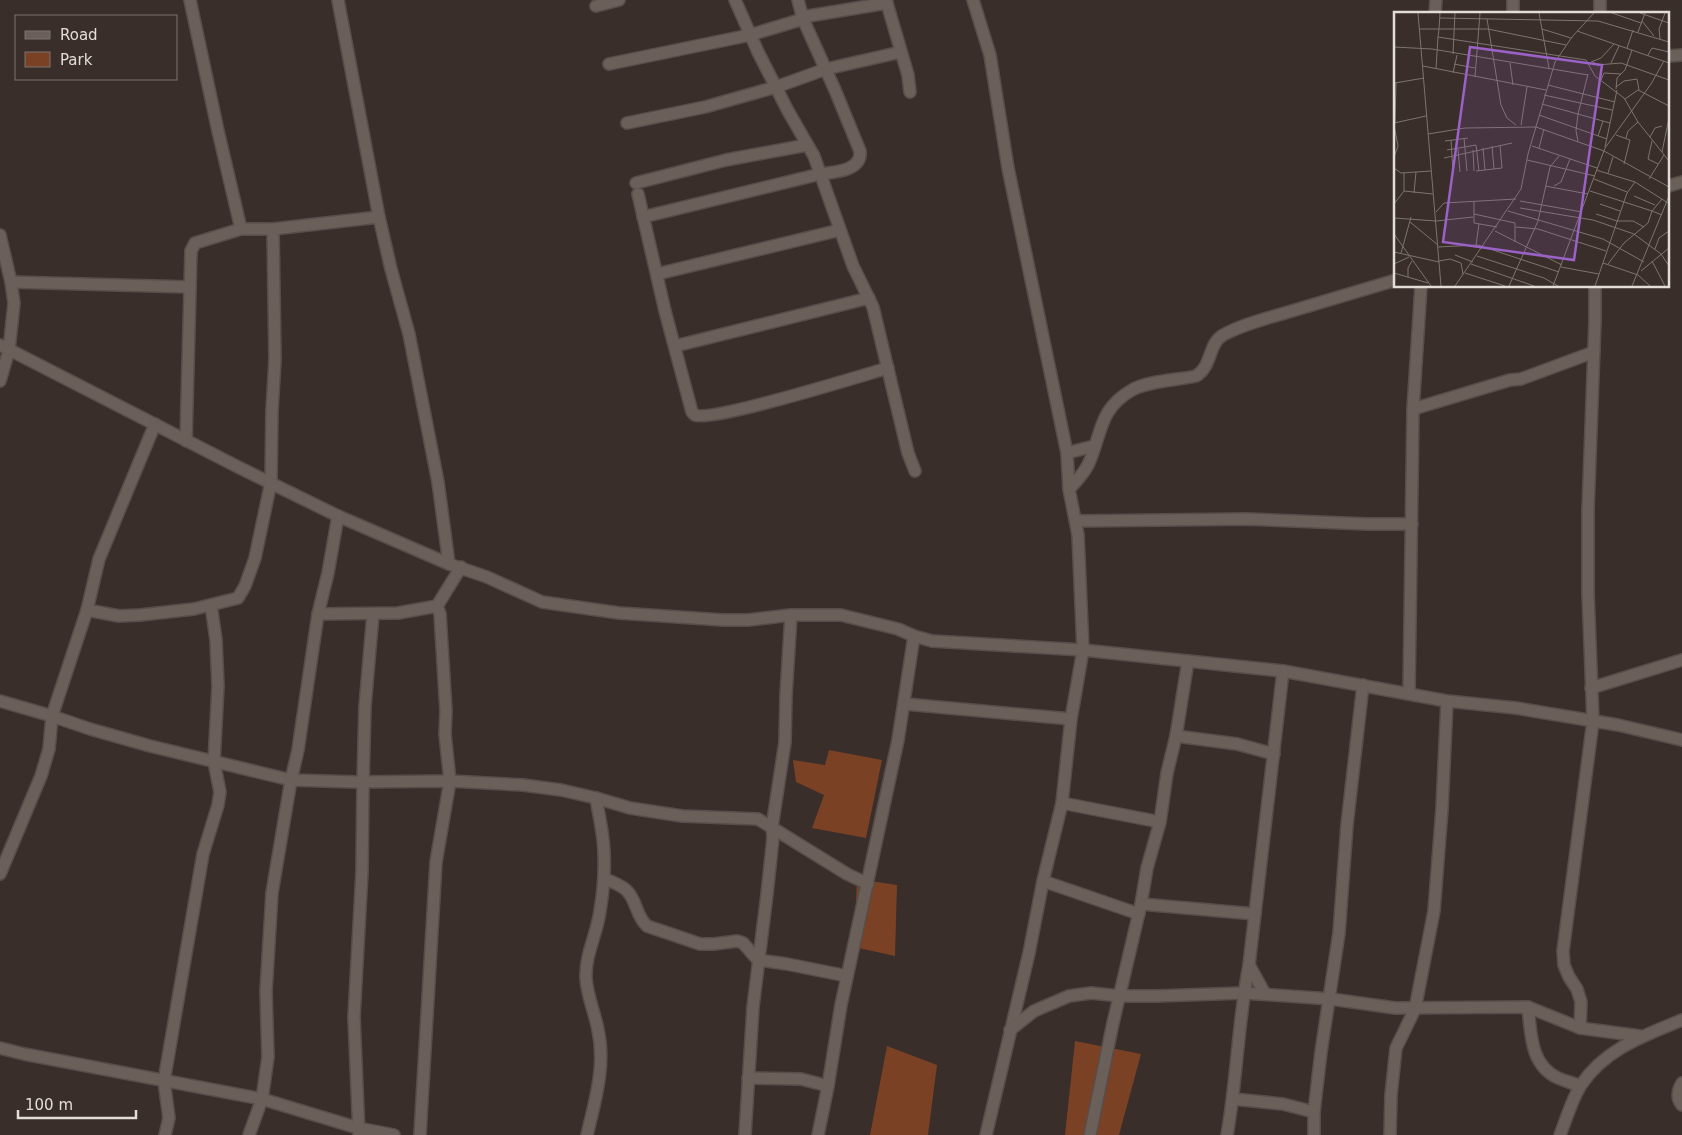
<svg xmlns="http://www.w3.org/2000/svg" width="1682" height="1135" viewBox="0 0 1682 1135" font-family="'DejaVu Sans',sans-serif">
	<style>
		.green { fill: #7b4125 }
		.lines { fill: none; stroke-linecap: round; stroke-linejoin: round }
		.minor-casing { stroke: #574d49; stroke-width: 14 }
		.minor { stroke: #6b5f59; stroke-width: 11 }
		.inset-road { fill: none; stroke: #7d7470; stroke-width: 1 }
		.view { fill: #9a61c6; fill-opacity: 0.15; stroke: #9a61c6; stroke-width: 2.5 }
		.inset-edge { fill: none; stroke: #e3dcd8; stroke-width: 2.5 }
	</style>
	<rect width="100%" height="100%" fill="#392e2a"/>
	<!-- green -->
	<g class="green">
		<path d="M829,750L882,760L866,838L812,828L824,795L796,782L793,760L825,765Z"/>
		<path d="M857,879L897,885L895,956L854,947Z"/>
		<path d="M1075,1041L1141,1054L1119,1135H1065Z"/>
		<path d="M887,1046L937,1065L928,1135H870Z"/>
	</g>
	<g class="lines">
		<defs>
			<g id="minor">
				<path d="M190,0L218,131L241,229"/>
				<path d="M338,0L379,217L391,269L409,334L438,482L449,564"/>
				<path d="M735,0L758,52L788,111L814,156L853,266L873,307L908,453L915,471"/>
				<path d="M886,0L908,75L910,92"/>
				<path d="M973,0L990,55L1008,168L1067,453L1069,489L1078,535L1083,650L1071,719L1062,803L1043,881L1029,953L986,1135"/>
				<path d="M1513,0V14"/>
				<path d="M1600,0V14"/>
				<path d="M596,6L619,0"/>
				<path d="M1435,14L1436,0"/>
				<path d="M802,17L887,3"/>
				<path d="M1668,56L1682,55"/>
				<path d="M609,64L750,35L803,19"/>
				<path d="M627,123L705,107L776,87L826,69L901,52"/>
				<path d="M636,183L726,160L807,145"/>
				<path d="M1668,186L1682,182"/>
				<path d="M638,194L665,311L692,412L695,415C713,422 860,376 888,368"/>
				<path d="M643,217L820,174C835,172 862,171 860,151L835,90L803,19L798,0"/>
				<path d="M0,235L11,282L14,303L9,350L0,381"/>
				<path d="M657,274L840,230"/>
				<path d="M11,282L190,287"/>
				<path d="M0,345L240,468L338,516L449,564L487,577L542,602L619,613L723,620H748L791,615H841L898,629L914,636L932,641L1083,650L1283,671L1447,701L1516,708L1618,725L1682,740"/>
				<path d="M675,346L869,298"/>
				<path d="M1413,409L1510,380L1521,379L1594,352"/>
				<path d="M186,441L191,251L195,243L241,229H273L379,217"/>
				<path d="M1067,453L1094,446"/>
				<path d="M1069,489C1077,481 1083,474 1088,465C1102,435 1098,409 1132,390C1147,381 1178,380 1196,376C1212,367 1208,344 1223,335C1241,325 1264,319 1285,313C1322,302 1359,291 1396,280"/>
				<path d="M1076,521L1247,519L1367,524H1412"/>
				<path d="M87,610L119,616L140,615L194,609L238,598L245,586L255,558L271,482L272,410L275,360L273,229"/>
				<path d="M318,614L398,613L437,606L461,567"/>
				<path d="M1591,688L1682,660"/>
				<path d="M1409,694L1413,409L1421,286"/>
				<path d="M0,701L52,716L90,729L150,746L291,780L357,782L450,781L523,785L561,790L596,798L630,808L682,816L758,819L847,874L868,884"/>
				<path d="M905,704L1071,719"/>
				<path d="M1176,736L1237,744L1274,754"/>
				<path d="M1062,803L1160,822"/>
				<path d="M0,874L41,776L49,749L52,716L87,610L99,559L155,424"/>
				<path d="M604,878C611,882 623,885 628,892C637,902 636,916 647,926L700,944H714L737,941L743,943L758,960L787,964L847,976"/>
				<path d="M1043,881L1139,914"/>
				<path d="M1141,904L1255,914"/>
				<path d="M1249,965L1265,994"/>
				<path d="M1528,1007C1531,1033 1530,1065 1558,1078C1565,1081 1573,1083 1580,1086"/>
				<path d="M1580,1028L1581,1002L1577,989L1569,977L1564,965L1563,951L1593,721L1588,593V510L1595,321V286"/>
				<path d="M1010,1030L1034,1011L1069,996L1091,993L1120,996H1157L1243,993L1331,999L1395,1008L1528,1007L1580,1028L1640,1036"/>
				<path d="M0,1048L24,1054L262,1099L358,1128L394,1135"/>
				<path d="M748,1078L801,1079L828,1086"/>
				<path d="M1682,1083C1678,1090 1676,1098 1682,1105"/>
				<path d="M1233,1099L1283,1104L1314,1112"/>
				<path d="M165,1135L169,1118L164,1081L203,854L218,805L220,792L214,762L218,686L216,640L211,605"/>
				<path d="M249,1135L262,1099L268,1057L266,991L272,893L291,780L298,750L318,614L328,573L338,516"/>
				<path d="M359,1135L354,1017L362,872L363,782L365,706L373,614"/>
				<path d="M420,1135L436,862L450,781L445,734L446,711L440,614L437,606"/>
				<path d="M587,1135C595,1101 606,1065 598,1030C595,1013 587,996 586,978C585,955 597,934 600,911C603,893 605,873 604,854C604,836 599,816 596,798"/>
				<path d="M745,1135L753,1007L767,894L773,838L772,827L785,742L786,695L791,615"/>
				<path d="M818,1135L828,1086L841,1005L898,740L914,636"/>
				<path d="M1090,1135L1113,1023L1141,904L1147,868L1160,822L1167,773L1176,736L1188,661"/>
				<path d="M1227,1135C1237,1079 1238,1021 1249,965L1283,671"/>
				<path d="M1314,1135V1112L1321,1052L1339,933L1347,825L1363,685"/>
				<path d="M1390,1135L1391,1095L1396,1048L1415,1009L1434,911L1442,809L1447,701"/>
				<path d="M1560,1135C1566,1120 1572,1099 1581,1085C1605,1049 1643,1036 1682,1020"/>
			</g>
		</defs>
		<!-- minor casing -->
		<use href="#minor" class="minor-casing"/>
		<!-- minor -->
		<use href="#minor" class="minor"/>
	</g>
	<!-- overview -->
	<g transform="translate(1394 12)">
		<rect width="275" height="275" fill="#392e2a"/>
		<path class="inset-road" d="M24,1L47,274M46,1L45,17H94L172,33M145,1L155,56M218,1L247,11M246,1L275,11M46,6L204,9L275,30M93,7L107,93L113,106L122,113M248,9L260,24M26,17H45L44,25L192,48L201,64L230,86L244,110L275,149M148,17L177,26M183,19L275,51M244,20L251,1M266,27L265,17L271,1M0,35L38,37L194,63M233,36L239,18M59,42L61,1M254,43L258,36L275,40M198,49L203,53L227,51L275,68M197,50L207,46L220,32M116,51L119,73M217,51L225,34M60,52L81,56M29,54L152,78M42,57L44,25M59,61L63,43M81,65L86,1M207,68L210,61L227,62M1,71L30,66M154,73L221,90M222,75L230,69L243,67L245,78M222,77L223,66L231,58L238,38M150,83L218,98M231,87L244,78L275,94M148,92L216,111M145,103L213,127M0,111L32,104M1,111L2,71M0,113L4,134L0,145M127,113L133,75M34,122L71,116L142,115L210,139L275,175M222,123L236,128L230,152M204,124L209,109M256,125L261,116L268,114M70,126L73,159M232,126L234,119L244,110M57,128L59,161M51,129L74,126M184,129L182,119L184,102L194,62M258,129L254,147L264,152M98,134L100,157M138,134L203,156M211,135L223,78M89,136L91,158M145,136L150,117M64,137L66,160M53,138L82,133L85,159M79,138L80,159M268,140L275,106M50,146L118,131M133,148L201,164M0,156L7,161L37,159M202,158L241,170L274,191M82,159L108,156L106,133M214,161L219,145M200,167L233,180M255,167L270,143M151,174L194,182M160,174L167,170L176,147M10,179L39,182M196,179L258,199L268,187M20,181L22,160M240,184L261,193M80,189V211L103,215M126,189L188,200M0,192L10,179V161M206,192L226,199M126,196L199,208L240,222L267,242L275,254M114,199L209,227L250,250M42,200L50,191L122,187M80,202L121,211V230M202,202L223,209H239L250,215M0,206L42,209L79,205M16,210L44,233M122,215L144,217L212,239M101,219L168,253M0,222L37,274M82,233L85,212M44,235L84,233L165,260M261,237L265,226L275,219M0,240L45,250M7,241L17,205M61,243L79,250M83,244L150,266L164,274M45,249L56,247L67,251L69,262M258,249L271,274M209,251L244,263M0,252L15,245M77,252L140,274M214,252L230,231L254,211L258,199L268,203M167,255L205,262M247,259L275,236M0,261L34,271M71,261L111,274M244,263L256,274M14,265V256L18,249M61,274L127,177L134,142L161,50L178,25L200,1M115,274L144,209L156,155L165,144M159,274L211,136L257,72L270,49M201,274L233,181L241,170M238,274L275,184"/>
		<path class="view" d="M76,35L208,53L180,248L49,230Z"/>
		<rect width="275" height="275" class="inset-edge"/>
	</g>
	<!-- legend -->
	<rect x="15" y="15" width="162" height="65" fill="#392e2a" stroke="#7d7470"/>
	<rect x="25" y="31" width="25" height="8" fill="#6b5f59" stroke="#7d7470"/>
	<text x="60" y="40" font-size="15" fill="#e3dcd8">Road</text>
	<rect x="25" y="52" width="25" height="15" fill="#7b4125" stroke="#7d7470"/>
	<text x="60" y="65" font-size="15" fill="#e3dcd8">Park</text>
	<!-- scale -->
	<path d="M18 1110v8h118v-8" fill="none" stroke="#e3dcd8" stroke-width="2.5"/>
	<text x="25" y="1110" font-size="15" fill="#e3dcd8" stroke="#392e2a" stroke-width="4" paint-order="stroke">100 m</text>
</svg>
